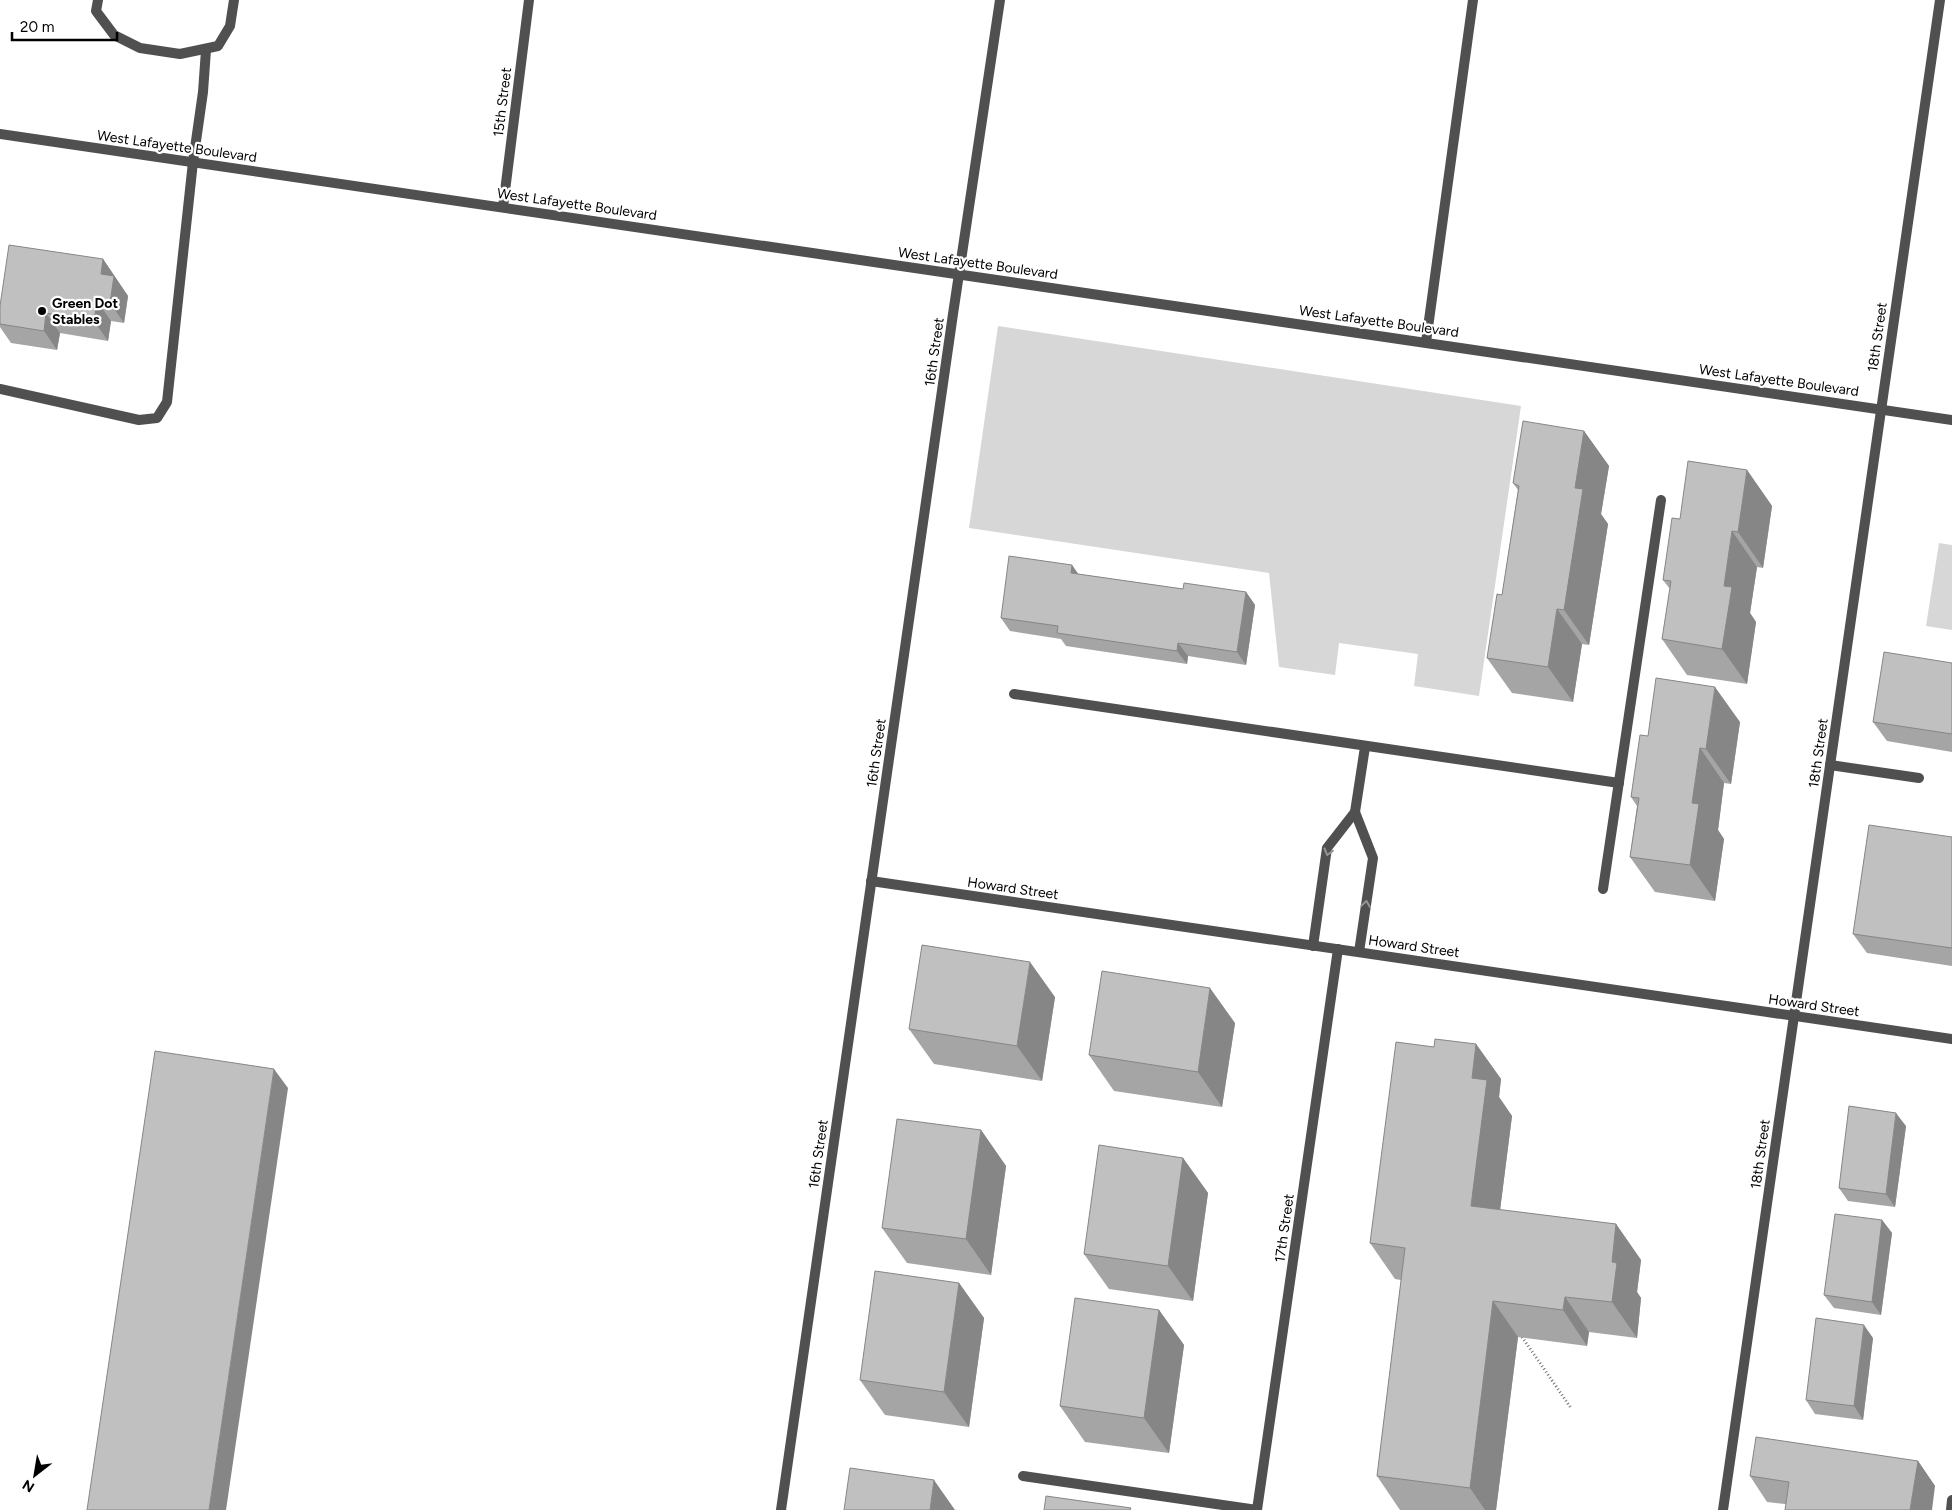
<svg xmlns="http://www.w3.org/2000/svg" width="1952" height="1510" viewBox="0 0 1952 1510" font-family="Figtree,sans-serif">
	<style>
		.green { fill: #d7d7d7 }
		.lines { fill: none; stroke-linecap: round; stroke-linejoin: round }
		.path { stroke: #727272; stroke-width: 3; stroke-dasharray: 1 2.5; stroke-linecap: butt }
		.service { stroke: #505050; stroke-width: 10 }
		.minor { stroke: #505050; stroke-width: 10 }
		.wall { fill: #a5a5a5 }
		.shaded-wall { fill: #868686 }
		.building { fill: #c0c0c0; stroke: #868686 }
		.oneway { stroke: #969696 }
		.poi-dot { fill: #000; stroke: #fff; stroke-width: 2 }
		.labels { text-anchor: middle; stroke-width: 4.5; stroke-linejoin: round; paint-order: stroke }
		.street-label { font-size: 14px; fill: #000; stroke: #fff }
		.poi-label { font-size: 14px; font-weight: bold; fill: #000; stroke: #fff; text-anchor: start }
	</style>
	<rect width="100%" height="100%" fill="#fff"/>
	<!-- green -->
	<g class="green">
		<path d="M998,326L1521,406L1479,696L1414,686L1418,654L1339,643L1335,675L1279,667L1269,573L969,528Z"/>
		<path d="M1939,543L1952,545V630L1926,626Z"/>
	</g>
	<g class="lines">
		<!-- path -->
		<path class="path" d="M1522,1337L1571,1408"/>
		<!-- service -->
		<g class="service">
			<path d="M98,0L96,11L114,35L140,48L180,54L218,46L230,26L234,0"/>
			<path d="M1426,342L1473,0"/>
			<path d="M0,389L139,420L157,418L167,402L193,162L203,92L206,50"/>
			<path d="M1014,694L1619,783"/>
			<path d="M1830,765L1919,778"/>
			<path d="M1355,812L1373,858L1359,952"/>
			<path d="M1603,889L1661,500"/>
			<path d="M1313,946L1327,848L1355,812L1365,747"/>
			<path d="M1023,1476L1257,1510"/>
			<path d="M1951,1510L1952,1500"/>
		</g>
		<!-- minor -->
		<g class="minor">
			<path d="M0,134L1952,420"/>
			<path d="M503,207L529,0"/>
			<path d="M871,881L1952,1039"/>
			<path d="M781,1510L953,314L1000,0"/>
			<path d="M1257,1510L1338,949"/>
			<path d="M1723,1510L1940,0"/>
		</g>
	</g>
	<!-- wall -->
	<g class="wall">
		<path d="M103,259L128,296L124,323L111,321L108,341L60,333L57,350L11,343L0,327V306Z"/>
		<path d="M1584,431L1609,466L1601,514L1608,524L1589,645L1582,644L1573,702L1512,693L1487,658L1502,595L1518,490L1513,483Z"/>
		<path d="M1747,470L1772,506L1763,568L1757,567L1750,613L1756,622L1747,684L1687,675L1662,639L1670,589L1663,580Z"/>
		<path d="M1072,565L1078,574L1183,589L1246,592L1255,605L1246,665L1188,656L1187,664L1066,646L1061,639L1010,631L1001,618Z"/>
		<path d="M1952,663V752L1887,741L1873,722Z"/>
		<path d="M1740,722L1731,784L1724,783L1718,830L1724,839L1715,901L1655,892L1630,857L1637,806L1631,797L1648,736Z"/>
		<path d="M1952,837V966L1867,953L1853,934Z"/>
		<path d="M1055,997L1042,1081L934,1064L909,1029Z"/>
		<path d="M1235,1023L1222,1107L1114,1091L1089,1055Z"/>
		<path d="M1476,1044L1501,1079L1499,1097L1512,1116L1500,1210L1616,1224L1641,1260L1637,1292L1641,1298L1637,1338L1589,1332L1587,1346L1518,1337L1496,1510H1400L1377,1476L1401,1280L1395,1279L1370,1243L1434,1047Z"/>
		<path d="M1906,1126L1895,1207L1848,1201L1839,1188Z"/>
		<path d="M981,1130L1006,1166L991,1275L907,1263L882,1228Z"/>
		<path d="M1183,1158L1208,1193L1193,1301L1109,1289L1084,1254Z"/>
		<path d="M1882,1220L1892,1233L1881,1315L1834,1308L1824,1295Z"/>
		<path d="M959,1283L984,1318L969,1427L885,1415L860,1380Z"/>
		<path d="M1159,1310L1184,1345L1169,1453L1085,1442L1060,1406Z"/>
		<path d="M1873,1338L1863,1420L1815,1414L1806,1400Z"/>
		<path d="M1918,1461L1935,1486L1785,1504L1767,1502L1750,1476Z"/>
	</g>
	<!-- shaded-wall -->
	<g class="shaded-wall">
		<path d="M103,259L128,296L124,323L110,303L101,274Z"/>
		<path d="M97,301L111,321L108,341L94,321Z"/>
		<path d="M46,313L60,333L57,350L44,331Z"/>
		<path d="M1584,431L1609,466L1601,514L1608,524L1589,645L1564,610L1575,488Z"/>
		<path d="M1747,470L1772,506L1763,568L1738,532Z"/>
		<path d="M1732,531L1757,567L1750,613L1756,622L1747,684L1722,649L1724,586Z"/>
		<path d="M1072,565L1081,578L1071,573Z"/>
		<path d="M1246,592L1255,605L1246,665L1237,652Z"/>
		<path d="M1557,609L1582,644L1573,702L1548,667Z"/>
		<path d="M1178,643L1188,656L1187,664L1177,651Z"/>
		<path d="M1715,687L1740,722L1731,784L1706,749Z"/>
		<path d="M1700,748L1724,783L1718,830L1724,839L1715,901L1690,865L1692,803Z"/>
		<path d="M1030,962L1055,997L1042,1081L1017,1046Z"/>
		<path d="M1210,988L1235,1023L1222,1107L1198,1072Z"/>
		<path d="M1476,1044L1501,1079L1499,1097L1512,1116L1496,1242L1471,1206L1472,1078Z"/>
		<path d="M274,1069L288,1088L226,1510H209Z"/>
		<path d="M1896,1113L1906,1126L1895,1207L1886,1194Z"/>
		<path d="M981,1130L1006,1166L991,1275L966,1239Z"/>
		<path d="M1183,1158L1208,1193L1193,1301L1168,1266Z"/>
		<path d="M1882,1220L1892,1233L1881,1315L1872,1302Z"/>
		<path d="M1616,1224L1641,1260L1637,1292L1641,1298L1637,1338L1612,1302V1262Z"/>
		<path d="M959,1283L984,1318L969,1427L944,1392Z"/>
		<path d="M1565,1297L1589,1332L1587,1346L1563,1310Z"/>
		<path d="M1493,1301L1518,1337L1496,1510H1485L1470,1488Z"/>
		<path d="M1159,1310L1184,1345L1169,1453L1144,1418Z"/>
		<path d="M1864,1325L1873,1338L1863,1420L1854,1406Z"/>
		<path d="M1918,1461L1935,1486L1932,1510H1910Z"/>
		<path d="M934,1480L955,1510H930Z"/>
	</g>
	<!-- building -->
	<g class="building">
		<path d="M9,245L103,259L101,274L114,276L110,303L97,301L94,321L46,313L44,331L0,324V306Z"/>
		<path d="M1523,421L1584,431L1575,488L1583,489L1564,610L1557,609L1548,667L1487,658L1497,594L1502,595L1519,486L1513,483Z"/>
		<path d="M1688,461L1747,470L1738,532L1732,531L1724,586L1732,587L1722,649L1662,639L1671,581L1663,580L1672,518L1680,519Z"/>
		<path d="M1009,556L1072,565L1071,573L1183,589L1184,583L1246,592L1237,652L1178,643L1177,651L1057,633L1058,626L1001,618Z"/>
		<path d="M1884,652L1952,663V734L1873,722Z"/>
		<path d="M1656,678L1715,687L1706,749L1700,748L1692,803L1699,804L1690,865L1630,857L1639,798L1631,797L1640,735L1648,736Z"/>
		<path d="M1869,825L1952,837V948L1853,934Z"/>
		<path d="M922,945L1030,962L1017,1046L909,1029Z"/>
		<path d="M1102,971L1210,988L1198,1072L1089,1055Z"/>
		<path d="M1435,1039L1476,1044L1472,1078L1487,1080L1471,1206L1616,1224L1612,1262L1617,1263L1612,1302L1565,1297L1563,1310L1493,1301L1470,1488L1377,1476L1405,1248L1370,1243L1396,1042L1434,1047Z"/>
		<path d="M155,1051L274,1069L209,1510H87Z"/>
		<path d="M1849,1106L1896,1113L1886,1194L1839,1188Z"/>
		<path d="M897,1119L981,1130L966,1239L882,1228Z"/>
		<path d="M1099,1145L1183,1158L1168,1266L1084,1254Z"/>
		<path d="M1835,1214L1882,1220L1872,1302L1824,1295Z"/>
		<path d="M875,1271L959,1283L944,1392L860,1380Z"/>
		<path d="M1075,1298L1159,1310L1144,1418L1060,1406Z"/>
		<path d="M1816,1318L1864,1325L1854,1406L1806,1400Z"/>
		<path d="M1756,1437L1918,1461L1910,1510H1785L1789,1482L1750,1476Z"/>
		<path d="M850,1468L934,1480L930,1510H844Z"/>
		<path d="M1046,1496L1131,1508L1130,1510H1044Z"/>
	</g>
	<!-- one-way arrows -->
	<defs><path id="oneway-chevron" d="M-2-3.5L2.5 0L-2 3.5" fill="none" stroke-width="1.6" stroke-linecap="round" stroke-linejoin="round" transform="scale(1.25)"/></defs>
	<g class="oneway">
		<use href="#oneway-chevron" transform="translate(1328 852) rotate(107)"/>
		<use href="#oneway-chevron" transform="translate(1366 904) rotate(-82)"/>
	</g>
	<!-- markers -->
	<circle class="poi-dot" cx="42" cy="311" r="5"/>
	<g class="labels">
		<!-- street labels -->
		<g class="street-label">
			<text transform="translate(502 102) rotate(-83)" y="5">15th Street</text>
			<text transform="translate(177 146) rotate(8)" y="5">West Lafayette Boulevard</text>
			<text transform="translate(577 204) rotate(8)" y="5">West Lafayette Boulevard</text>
			<text transform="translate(978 263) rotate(8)" y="5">West Lafayette Boulevard</text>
			<text transform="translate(1379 321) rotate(8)" y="5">West Lafayette Boulevard</text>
			<text transform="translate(1877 337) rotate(-82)" y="5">18th Street</text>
			<text transform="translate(934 352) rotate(-82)" y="5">16th Street</text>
			<text transform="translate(1779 380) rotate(8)" y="5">West Lafayette Boulevard</text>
			<text transform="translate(876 753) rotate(-82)" y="5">16th Street</text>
			<text transform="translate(1818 753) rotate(-82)" y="5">18th Street</text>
			<text transform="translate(1013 888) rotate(8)" y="5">Howard Street</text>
			<text transform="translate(1414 946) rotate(8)" y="5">Howard Street</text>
			<text transform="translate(1814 1005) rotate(8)" y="5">Howard Street</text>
			<text transform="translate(818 1154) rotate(-82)" y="5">16th Street</text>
			<text transform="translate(1760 1154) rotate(-82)" y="5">18th Street</text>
			<text transform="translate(1284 1228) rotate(-82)" y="5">17th Street</text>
		</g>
		<!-- poi labels -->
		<g class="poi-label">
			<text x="52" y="308">Green Dot<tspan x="52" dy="16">Stables</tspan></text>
		</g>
	</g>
	<!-- north arrow -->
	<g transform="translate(35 1475) rotate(211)" stroke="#ffffff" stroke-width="4" paint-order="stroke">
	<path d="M0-4L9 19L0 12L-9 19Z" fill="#000000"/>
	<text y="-8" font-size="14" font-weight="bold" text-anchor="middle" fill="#000000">N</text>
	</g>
	<!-- scale -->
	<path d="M12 32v8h105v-8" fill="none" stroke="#000000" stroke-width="2.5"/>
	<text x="20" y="32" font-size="15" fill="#000000" stroke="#ffffff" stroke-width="4" paint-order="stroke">20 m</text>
</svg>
